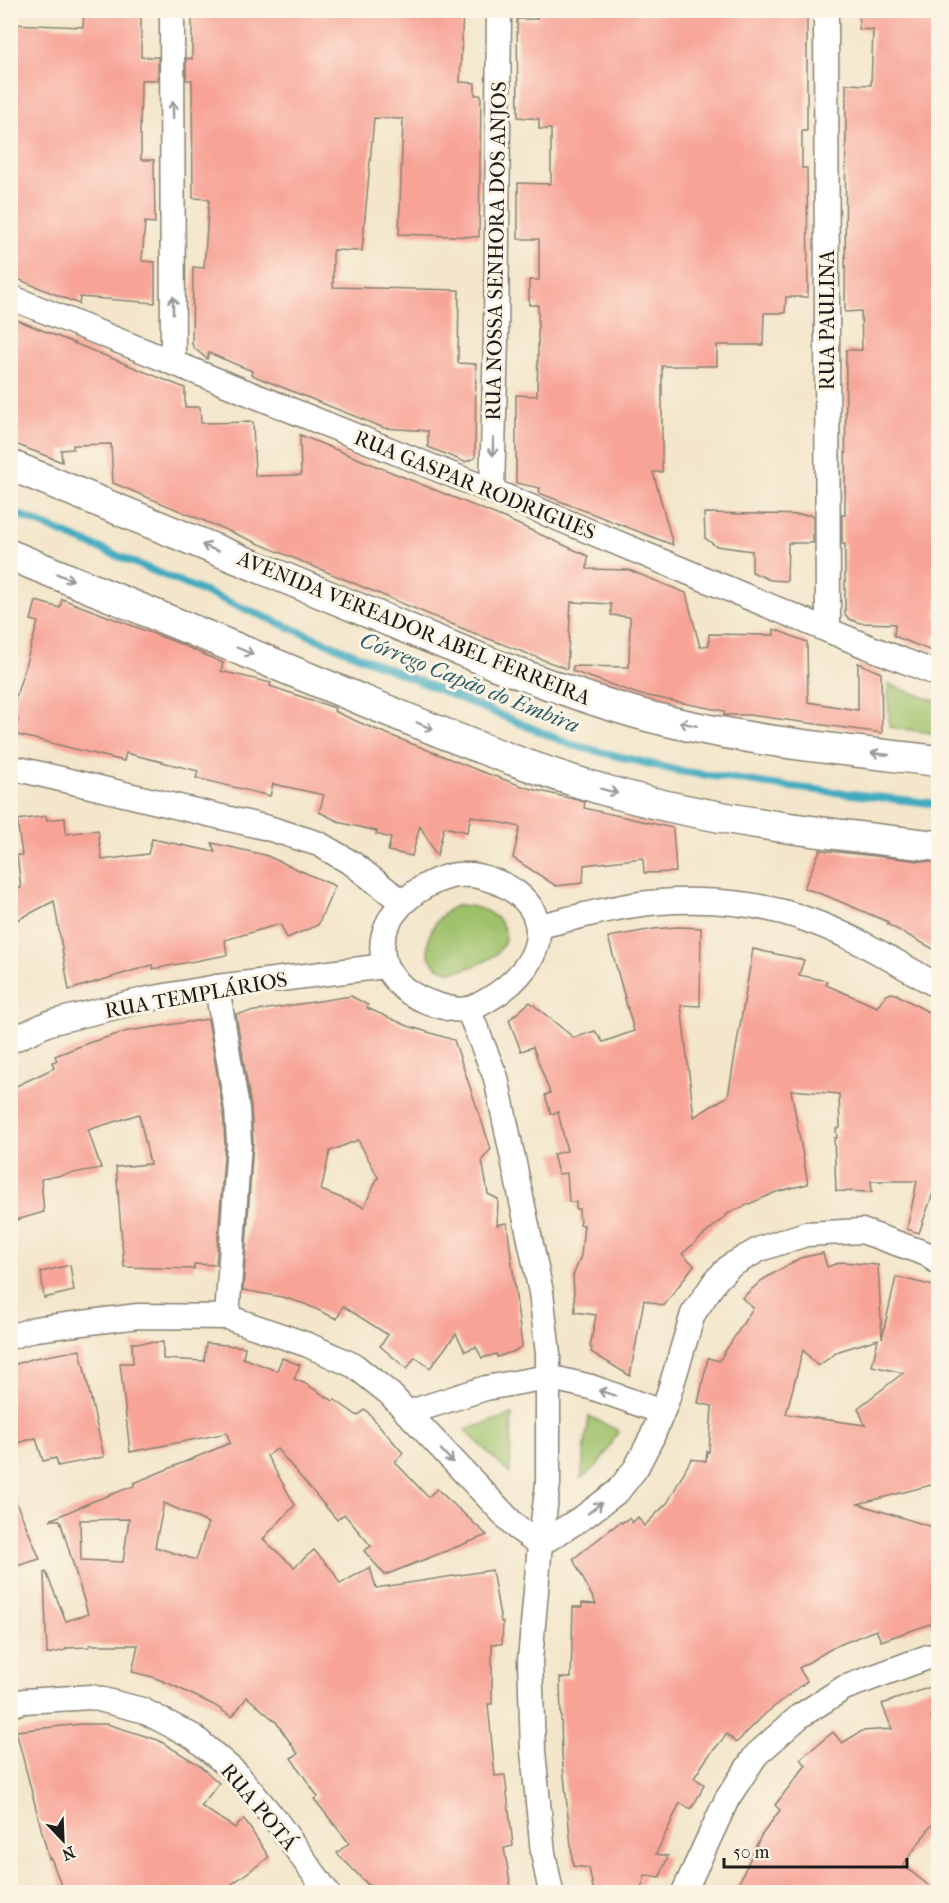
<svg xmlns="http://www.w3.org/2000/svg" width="949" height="1903" viewBox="0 0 949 1903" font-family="'IM FELL French Canon',serif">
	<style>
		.green { fill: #9fc16a; stroke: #5e6e43; stroke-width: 1.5 }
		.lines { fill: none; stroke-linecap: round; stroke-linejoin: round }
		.stream { stroke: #40aac0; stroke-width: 8 }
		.building { fill: #f7a497; fill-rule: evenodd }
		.minor-casing { stroke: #888173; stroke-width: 27 }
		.major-casing { stroke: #888173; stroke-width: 33 }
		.minor { stroke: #fff; stroke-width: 24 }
		.major { stroke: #fff; stroke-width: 30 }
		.oneway { stroke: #999 }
		.labels { text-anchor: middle; stroke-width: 6; stroke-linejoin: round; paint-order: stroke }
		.street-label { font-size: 21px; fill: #1c1c1c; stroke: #fcf5e5 }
		.water-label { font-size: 22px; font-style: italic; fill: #2c5c66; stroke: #fcf5e5 }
	</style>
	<rect width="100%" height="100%" fill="#fcf5e5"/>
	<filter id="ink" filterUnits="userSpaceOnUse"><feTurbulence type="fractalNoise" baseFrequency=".0167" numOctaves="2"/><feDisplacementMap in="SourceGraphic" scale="12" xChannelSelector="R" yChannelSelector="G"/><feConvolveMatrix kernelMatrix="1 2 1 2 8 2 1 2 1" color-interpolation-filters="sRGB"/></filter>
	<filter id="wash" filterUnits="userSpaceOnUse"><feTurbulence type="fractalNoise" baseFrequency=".008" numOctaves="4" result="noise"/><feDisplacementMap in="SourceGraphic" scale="24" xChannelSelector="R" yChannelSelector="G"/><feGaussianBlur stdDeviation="1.35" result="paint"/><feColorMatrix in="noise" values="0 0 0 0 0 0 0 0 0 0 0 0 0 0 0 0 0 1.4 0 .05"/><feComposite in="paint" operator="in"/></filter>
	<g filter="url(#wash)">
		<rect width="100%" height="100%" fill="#f3e6ca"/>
		<!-- green -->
		<g class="green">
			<path d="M888,684L938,702V734L889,727Z"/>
			<path d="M460,905C511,908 524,951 471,967C464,969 456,972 449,971C411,965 430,911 460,905Z"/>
			<path d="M512,1414L510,1474L465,1430Z"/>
			<path d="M589,1416L619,1431L600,1463L581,1479Z"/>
		</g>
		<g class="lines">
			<!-- stream -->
			<path class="stream" d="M10,511L572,745L679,771L782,786L938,804"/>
		</g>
		<g id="blocks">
			<!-- building -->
			<g class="building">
				<path d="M84,10H141V57H158V80H141L140,135H141V160H154L155,223L145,222L142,261L155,262V303L80,297L79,304L10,276V24L83,27Z"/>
				<path d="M192,10H463L460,82L475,83V95H481L479,237L399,234L403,119L374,118L362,251L333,250V287L459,290L458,363L476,364L475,458L465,462L428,447V431L384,428L259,378L251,374L252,371L209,353L207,359L194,348L192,344L193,267L204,268L209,199L193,198L192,80H186V58L192,59Z"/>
				<path d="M537,10H807V131H802V168H807L808,297H786L785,313H764L763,345H717V366H662V472H653L673,545L539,493L540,488L516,483V395L537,396L538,348V305H529V280H539V239H518V183L551,184V129H539V119L518,117L517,19H537Z"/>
				<path d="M859,10H939V580L936,617H939V636H934V652L894,636L895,624L860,623L849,619L845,614V544H842V515H845L846,350H862L861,311L845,312L846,84L871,85L873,30L859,29Z"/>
				<path d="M12,318L185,388V407H200L201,423L253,422L255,476L301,475L300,435L504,518L588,556L587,569L629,570L686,593L700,647L709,645V634L774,635V629L807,642L808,702L858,710V663L881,673L882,733L749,715H724V711L638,694L572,671L573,666L629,667L630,617L611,615V604L571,602L567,669L471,632L113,483L111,444L73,445V449L61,450L62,462L10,442V382H14Z"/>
				<path d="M704,513L813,515V543H788L787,581L770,580L752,572V551L716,546L705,538Z"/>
				<path d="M62,599L178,643L223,663L221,671L271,683L270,686L335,708L334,711L365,725L480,771L528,788L585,802L584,808L673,828L676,872L644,873L643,858L584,865L583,883L556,886L513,858L520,827L471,816L467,832L444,827L437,856L420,826L412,856L388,851L391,838L376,834L377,831L342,823L319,812L324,795L273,784L270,796L196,778L198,771L126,753L124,761L14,734L18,720L10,717L38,622L31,620L36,601L60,608Z"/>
				<path d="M46,816L47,820L65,818L66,834L98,830L102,860L148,854L152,839L215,852L212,843L265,855L335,886L318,925L287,938L280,924L225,940L227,955L153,969L152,965L69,990L54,901L10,924V891L21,888L17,855H22L17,820Z"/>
				<path d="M820,850L939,863V952L887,924L888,922L827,896L804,888Z"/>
				<path d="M678,927L701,928L700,1006L681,1005L694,1117L728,1096L753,949L804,960L799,975L827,981L826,985L877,1007L885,996L891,993L896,994L939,1018V1176L919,1233L907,1229L917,1181H871L872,1192L836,1191L834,1138H837L836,1129L840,1128L839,1094L791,1090L808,1184L776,1192L729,1213L682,1254L694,1265L664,1306L644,1300L630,1376L591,1352L592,1348L590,1347L596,1315L575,1312L573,1276L581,1256L584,1225H580L579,1209H576V1202H569L567,1173L558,1174L553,1154L567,1151L558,1112L551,1114L545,1095L550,1093L533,1047L521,1051L509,1020L530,1002L574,1038L595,1031L603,1042L634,1031L608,937L654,929Z"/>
				<path d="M351,996L368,1005L367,1008L408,1026L454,1040L489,1143L491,1149L482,1160L488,1194L498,1199L497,1225L507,1223L522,1346L515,1351L497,1357L496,1354L482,1358L476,1347L465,1351L456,1334L430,1368L415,1357L407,1369L380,1346L388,1335L343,1306L337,1319L305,1304L282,1297L243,1290L253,1142L251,1107L236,1014ZM358,1140L378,1177L364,1207L321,1190L330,1151Z"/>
				<path d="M208,1019L223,1111L225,1143L216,1265L194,1264V1269L124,1267L116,1167L150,1164L139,1114L88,1130L101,1168L41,1179L44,1212L10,1222V1089L54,1068L52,1062L57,1061L55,1056L88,1043L128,1031Z"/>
				<path d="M823,1253L827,1267L841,1262L878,1265L882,1338L896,1277L939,1287V1483L858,1504L939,1529V1621L881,1641L876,1630L834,1647L799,1668L807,1681L765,1714L736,1743L727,1734L707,1758L694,1778L704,1784L700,1794L691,1809L680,1803L656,1854L668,1856L660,1877L645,1875L640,1893H594L589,1868L573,1866L562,1756L560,1678H571L573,1607H582V1603L596,1604L573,1559L620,1522L621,1523L629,1518L632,1523L638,1517L644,1526L668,1502L691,1459L706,1461L707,1451L709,1452L712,1406L698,1403L708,1358L719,1361L753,1308L742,1298L762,1280L800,1258ZM878,1339L872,1366L903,1373L858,1408L865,1425L786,1414L803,1350L818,1366L839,1351Z"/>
				<path d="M70,1265L74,1291L44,1298L41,1272Z"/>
				<path d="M163,1342V1359L204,1361L206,1343L245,1347L243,1358L277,1371L282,1358L300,1365L294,1379L306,1384L333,1401L335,1400L358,1416L365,1409L403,1453L395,1462L428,1497L437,1489L487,1535L385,1575L364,1551L371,1546L344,1514L337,1520L277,1449L267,1456L295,1505L263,1539L294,1567L314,1550L333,1571L340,1584L370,1567L376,1588L492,1570L501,1622H503L502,1644H492V1704H488L495,1776L505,1775L513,1846L504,1848L512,1893H376L337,1853L349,1843L314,1799L318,1797L291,1758L298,1754L276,1722L247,1697L232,1717L214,1705L172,1685L153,1677L132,1672L138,1645H90L89,1647L66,1648V1650L47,1654L44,1573L46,1572L66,1621L88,1614L60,1520H50L91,1502L134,1486V1483L230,1443L227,1433L130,1452L120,1363H133L132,1343ZM164,1503L208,1523L196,1560L155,1547ZM129,1519L123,1562L81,1560L80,1520Z"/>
				<path d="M80,1350L104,1457L58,1466L56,1458L43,1461L36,1438L10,1445V1366L35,1358Z"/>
				<path d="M10,1488L40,1559L10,1568Z"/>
				<path d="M939,1684V1714L931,1717L939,1732V1815L903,1865L938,1893H734L761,1836L780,1810L775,1805L806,1765L800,1759L833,1732L842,1743L862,1731L892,1729L882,1704Z"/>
				<path d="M82,1724H107L158,1740L198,1764L219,1783L201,1806L235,1828L244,1819L269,1857L232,1884L238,1893H64L51,1858L49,1859L16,1731Z"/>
			</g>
		</g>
	</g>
	<g filter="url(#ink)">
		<use href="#blocks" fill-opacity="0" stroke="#888173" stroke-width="1.5"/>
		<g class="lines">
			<defs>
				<g id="minor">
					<path d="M172,10L173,363"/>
					<path d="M826,10L828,630"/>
					<path d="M10,297L492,491L866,646L938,674"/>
					<path d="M492,491L496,337L499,10"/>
					<path d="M10,767L268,828L319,844L353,864L402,902"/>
					<path d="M473,875C546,889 561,947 500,992C491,998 478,1007 468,1009C455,1012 440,1006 428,1002C418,998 405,991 398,983C394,977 387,971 385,964C371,922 413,885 451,876C458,874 466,875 473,875Z"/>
					<path d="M539,926C578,917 619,905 660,902C708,898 762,903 808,920C854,936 896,962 938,986"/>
					<path d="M217,987L237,1109L239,1143L227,1317"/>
					<path d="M468,1009L496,1078L541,1292L548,1354V1484L540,1544L530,1660L533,1751L543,1853L551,1892"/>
					<path d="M10,1041L49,1023L148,999L217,987L385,966"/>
					<path d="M10,1337L35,1329L138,1316L227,1317L308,1345L355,1366L390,1394L517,1528L540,1544L585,1516L618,1491L636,1468L652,1437L666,1403L693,1314L716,1280L730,1266L760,1249L806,1234L862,1231L927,1254L938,1262"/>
					<path d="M407,1413L486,1388L548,1377L591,1387L662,1412"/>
					<path d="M10,1705L24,1701L91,1697L142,1710L194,1737L236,1773L277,1822L327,1892"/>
					<path d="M684,1892L727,1799L756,1755L800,1716L844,1688L928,1657L938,1655"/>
				</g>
				<g id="major">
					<path d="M10,465L496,665C547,684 598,703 651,717C745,741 843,750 938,761"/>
					<path d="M10,555C118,599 226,643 333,688C423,725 511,763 604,790C710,821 829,834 938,846"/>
				</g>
			</defs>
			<!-- minor casing -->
			<use href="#minor" class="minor-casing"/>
			<!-- major casing -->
			<use href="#major" class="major-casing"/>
			<!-- minor -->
			<use href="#minor" class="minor"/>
			<!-- major -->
			<use href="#major" class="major"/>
		</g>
		<!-- one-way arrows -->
		<defs><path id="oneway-shaft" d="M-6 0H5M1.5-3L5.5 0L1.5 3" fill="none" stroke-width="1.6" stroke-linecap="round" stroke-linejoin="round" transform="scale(1.5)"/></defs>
		<g class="oneway">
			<use href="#oneway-shaft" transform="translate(173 110) rotate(-90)"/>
			<use href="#oneway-shaft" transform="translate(173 305) rotate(-90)"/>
			<use href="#oneway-shaft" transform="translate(493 447) rotate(91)"/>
			<use href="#oneway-shaft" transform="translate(210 548) rotate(-158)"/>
			<use href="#oneway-shaft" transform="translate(65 577) rotate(22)"/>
			<use href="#oneway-shaft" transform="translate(245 651) rotate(23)"/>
			<use href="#oneway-shaft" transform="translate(688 724) rotate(-168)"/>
			<use href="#oneway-shaft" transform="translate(425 726) rotate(23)"/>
			<use href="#oneway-shaft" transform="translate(880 754) rotate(-174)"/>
			<use href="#oneway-shaft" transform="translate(609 791) rotate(15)"/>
			<use href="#oneway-shaft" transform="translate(607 1393) rotate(-161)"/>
			<use href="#oneway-shaft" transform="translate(447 1456) rotate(47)"/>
			<use href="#oneway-shaft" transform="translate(595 1508) rotate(-38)"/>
		</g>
	</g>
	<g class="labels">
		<!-- street labels -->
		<g class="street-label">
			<text transform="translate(496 251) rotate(-89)" y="7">RUA NOSSA SENHORA DOS ANJOS</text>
			<text transform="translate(827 320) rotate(-90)" y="7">RUA PAULINA</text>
			<text transform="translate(475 485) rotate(22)" y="7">RUA GASPAR RODRIGUES</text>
			<text transform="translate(414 628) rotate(22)" y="7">AVENIDA VEREADOR ABEL FERREIRA</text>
			<text transform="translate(196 995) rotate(-10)" y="7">RUA TEMPLÁRIOS</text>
			<text transform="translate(259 1807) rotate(50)" y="7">RUA POTÁ</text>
		</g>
		<!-- water labels -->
		<g class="water-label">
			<text transform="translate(470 682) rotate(22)" y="8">Córrego Capão do Embira</text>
		</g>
	</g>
	<!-- margin -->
	<rect width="949" height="1903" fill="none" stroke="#fcf5e5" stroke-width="36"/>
	<!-- north arrow -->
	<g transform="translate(63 1840) rotate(157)" stroke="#fcf5e5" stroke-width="4.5" paint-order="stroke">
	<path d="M0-4.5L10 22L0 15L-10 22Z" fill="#1c1c1c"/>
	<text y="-9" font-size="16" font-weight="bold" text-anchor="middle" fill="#1c1c1c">N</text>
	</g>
	<!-- scale -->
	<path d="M724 1858v9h183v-9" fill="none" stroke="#1c1c1c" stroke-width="3"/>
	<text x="733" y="1858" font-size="18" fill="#1c1c1c" stroke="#fcf5e5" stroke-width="4.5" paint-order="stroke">50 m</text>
</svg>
